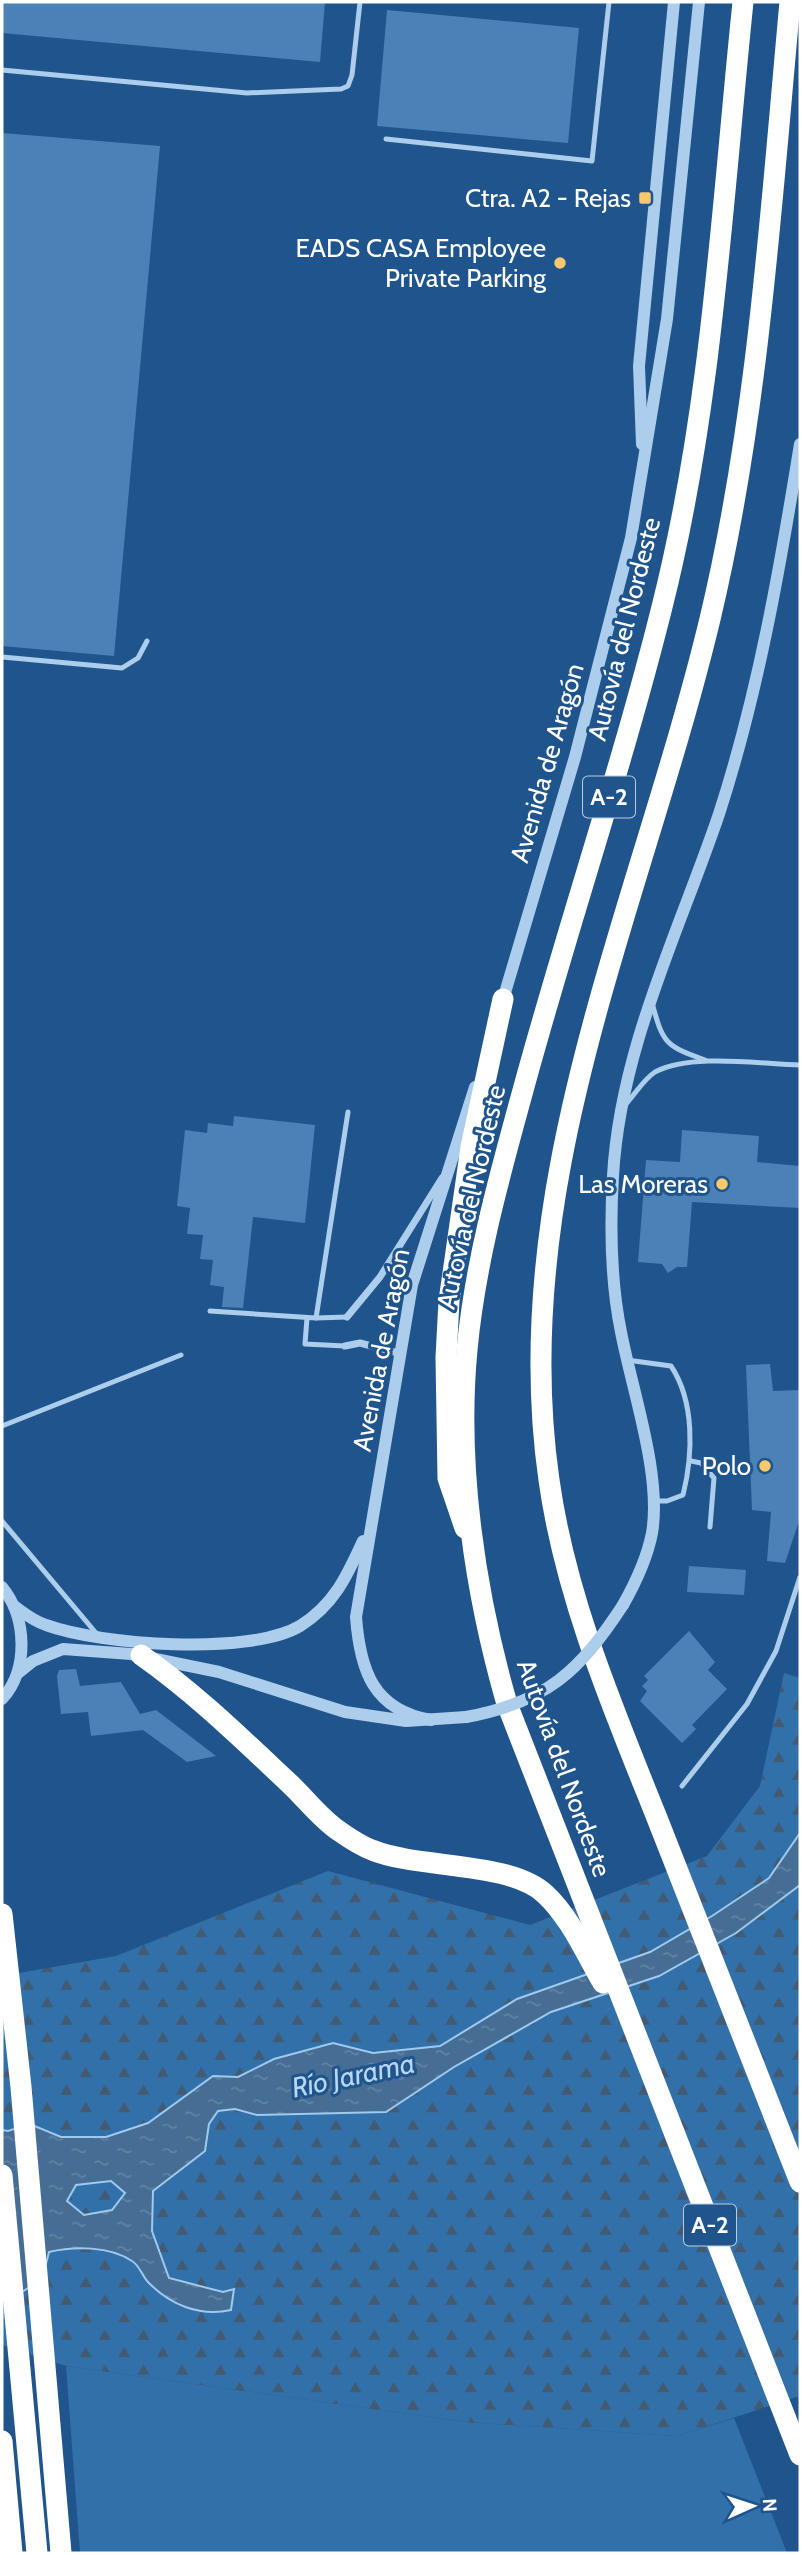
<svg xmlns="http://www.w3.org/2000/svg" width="802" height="2555" viewBox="0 0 802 2555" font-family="Cabin,sans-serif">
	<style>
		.grass { fill: #3270aa }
		.forest { fill: url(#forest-firs) }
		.water { fill: url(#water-ripples); stroke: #9fc9ee; stroke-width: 2; fill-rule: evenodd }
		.building { fill: #4b81b6 }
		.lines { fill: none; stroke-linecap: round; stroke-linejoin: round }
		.service { stroke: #accdec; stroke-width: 5 }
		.minor { stroke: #accdec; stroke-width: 7 }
		.tertiary { stroke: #accdec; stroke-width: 12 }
		.motorway { stroke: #fff; stroke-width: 21 }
		.tertiary-bridge { stroke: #accdec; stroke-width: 12 }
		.poi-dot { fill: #fac86c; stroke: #1f558c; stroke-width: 2.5 }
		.labels { text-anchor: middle; stroke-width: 6; stroke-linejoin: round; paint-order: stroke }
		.shield { fill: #1f558c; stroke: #bcccdc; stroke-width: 2 }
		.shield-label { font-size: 24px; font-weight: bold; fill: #fff }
		.poi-label { font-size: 26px; fill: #fff; stroke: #1f558c; text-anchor: end }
		.street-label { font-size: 26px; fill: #fff; stroke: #1f558c }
		.water-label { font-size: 28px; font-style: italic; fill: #b8d7f3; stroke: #1f558c }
	</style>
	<defs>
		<pattern id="forest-firs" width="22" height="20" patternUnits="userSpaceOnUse" patternTransform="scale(1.75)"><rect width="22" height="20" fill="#3270aa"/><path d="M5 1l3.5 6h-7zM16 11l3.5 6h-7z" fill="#425a72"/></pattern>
		<pattern id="water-ripples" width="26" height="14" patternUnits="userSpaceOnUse" patternTransform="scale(1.75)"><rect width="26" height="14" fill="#466d94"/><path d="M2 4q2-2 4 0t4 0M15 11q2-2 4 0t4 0" fill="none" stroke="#6283a4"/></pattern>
	</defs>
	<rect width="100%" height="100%" fill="#1f558c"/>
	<!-- grass -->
	<path class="grass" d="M66,2366L466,2422L677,2436L734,2418L787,2553H80Z"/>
	<!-- forest -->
	<path class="forest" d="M784,1673L800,1678V2396L677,2436L466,2422L66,2366L2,2345V1976L116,1956L328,1871L530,1925L707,1856L760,1786Z"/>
	<!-- water -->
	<path class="water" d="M800,1833V1885L736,1933L659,1976L551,2012L454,2067L386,2112L257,2115L235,2109L218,2111L209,2124L205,2151L153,2191L152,2231L169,2278L223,2292L234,2289L231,2310C200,2317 170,2305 148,2282C142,2276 140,2266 132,2261C110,2246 74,2246 49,2252C44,2278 29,2295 2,2296V2130L8,2131L30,2124L61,2137H106L148,2123L213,2076L238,2077L274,2059L333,2043L373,2053L440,2046L517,1999L650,1952L712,1916L769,1878ZM111,2181L125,2193L112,2210L84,2215L67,2201L76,2185Z"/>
	<!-- building -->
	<g class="building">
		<path d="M2,2H325L320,62L2,33Z"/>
		<path d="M387,10L579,28L568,143L377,126Z"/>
		<path d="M2,133L160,146L114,656L2,646Z"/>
		<path d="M234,1116L315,1125L305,1223L253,1217L243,1308L222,1307L224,1287L210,1285L213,1260L200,1259L203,1235L187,1234L190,1208L177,1206L185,1130L207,1133L208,1123L233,1126Z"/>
		<path d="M682,1130L759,1136L757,1162L800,1166V1208L692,1202L687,1267H677L668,1273L662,1264L638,1262L646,1160L680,1162Z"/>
		<path d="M770,1364L773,1391L800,1390V1518L785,1563L767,1561L771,1512L752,1510L746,1365Z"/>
		<path d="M689,1566L746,1570L744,1595L687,1592Z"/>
		<path d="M689,1631L715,1662L708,1670L727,1689L692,1725L696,1729L682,1743L640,1701L647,1691L642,1686L648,1680L644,1676Z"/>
		<path d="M76,1669L80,1686L121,1682L140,1714L156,1710L216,1756L187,1762L143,1730L91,1736L88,1712L61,1714L57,1676L59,1670Z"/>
	</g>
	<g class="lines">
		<!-- service -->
		<g class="service">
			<path d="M2,70L247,93L341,89L348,86L352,75L360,2"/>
			<path d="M386,139L592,161L609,2"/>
			<path d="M2,657L122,668L138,658L147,641"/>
			<path d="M652,1003C663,1043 665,1046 705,1060"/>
			<path d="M626,1104C635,1094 644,1079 655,1072C691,1053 760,1064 800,1065"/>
			<path d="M210,1311L316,1318L347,1317"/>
			<path d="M307,1318L305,1344L345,1346"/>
			<path d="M316,1318L348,1112"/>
			<path d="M627,1360L671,1366C695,1402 693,1455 683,1495L667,1501H653"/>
			<path d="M2,1426L181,1355"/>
			<path d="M691,1461L701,1463L714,1478L710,1527"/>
			<path d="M2,1521L96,1633"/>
			<path d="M682,1786L747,1704L776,1651L800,1577"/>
		</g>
		<!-- minor -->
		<g class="minor">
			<path d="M347,1317L380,1277L442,1178"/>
			<path d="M345,1346L360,1343L398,1353"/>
		</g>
		<!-- tertiary -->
		<g class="tertiary">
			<path d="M642,444L639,366L674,2"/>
			<path d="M502,1003L575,757L631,538L667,319L699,2"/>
			<path d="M2,1587C27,1617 29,1670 2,1699"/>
			<path d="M623,1605C636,1582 647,1559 652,1533C662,1475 632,1390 621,1332C611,1283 610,1226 613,1176C620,1049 679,932 719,814C758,694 780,568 800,444"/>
			<path d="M14,1606C24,1613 33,1621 46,1625C101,1645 249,1656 300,1626C334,1605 347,1576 363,1541"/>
			<path d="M18,1673L33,1661L63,1649L131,1654L219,1672L345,1712L406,1721L466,1717"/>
			<path d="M431,1720C373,1710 360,1670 356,1617L412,1285L475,1087"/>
		</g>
		<!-- motorway -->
		<g class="motorway">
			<path d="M743,2C722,204 712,409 662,607C621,771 566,931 522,1094C499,1178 475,1263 467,1350C456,1466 475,1593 507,1704L800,2455"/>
			<path d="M790,2C771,207 758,418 710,619C642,902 506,1182 549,1480C565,1595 612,1706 655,1813C703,1936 752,2059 800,2182"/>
			<path d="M465,1528L448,1478L446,1357L449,1301L471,1147L503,999"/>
			<path d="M141,1655C195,1693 242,1739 290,1784C306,1799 321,1819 339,1831C349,1838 361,1846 372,1850C418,1869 510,1861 545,1894C570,1917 586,1954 603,1983"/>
			<path d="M2,1914L21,2087L61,2553"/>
			<path d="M2,2175L37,2553"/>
			<path d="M2,2441L12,2553"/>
		</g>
		<!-- tertiary-bridge -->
		<path class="tertiary-bridge" d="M466,1717C547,1702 579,1672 623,1605"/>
	</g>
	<!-- markers -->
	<g class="poi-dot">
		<rect x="638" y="191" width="14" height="14" rx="3.5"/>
		<circle cx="560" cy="263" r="7"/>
		<circle cx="722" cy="1184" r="7"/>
		<circle cx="765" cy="1466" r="7"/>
	</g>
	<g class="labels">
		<!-- shield labels -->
		<g class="shield">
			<rect x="583" y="776.5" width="52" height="41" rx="5"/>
			<rect x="684" y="2204.5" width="52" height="41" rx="5"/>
		</g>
		<g class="shield-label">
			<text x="609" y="805">A-2</text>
			<text x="710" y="2233">A-2</text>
		</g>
		<!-- poi labels -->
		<g class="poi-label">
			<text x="631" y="207">Ctra. A2 - Rejas</text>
			<text x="546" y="257">EADS CASA Employee<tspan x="546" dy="30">Private Parking</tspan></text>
			<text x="708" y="1193">Las Moreras</text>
			<text x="751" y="1475">Polo</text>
		</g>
		<!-- street labels -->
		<g class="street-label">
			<text transform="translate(624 629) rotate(-76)" y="9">Autovía del Nordeste</text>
			<text transform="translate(547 763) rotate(-74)" y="9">Avenida de Aragón</text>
			<text transform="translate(471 1197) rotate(-77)" y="9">Autovía del Nordeste</text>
			<text transform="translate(381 1350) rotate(-79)" y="9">Avenida de Aragón</text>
			<text transform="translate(564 1768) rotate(70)" y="9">Autovía del Nordeste</text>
		</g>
		<!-- water labels -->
		<g class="water-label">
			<text transform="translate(353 2075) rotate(-12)" y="10">Río Jarama</text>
		</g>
	</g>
	<!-- border -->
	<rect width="802" height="2555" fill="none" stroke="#ffffff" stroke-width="7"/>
	<!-- north arrow -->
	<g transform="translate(753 2506) rotate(87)" stroke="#1f558c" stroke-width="5" paint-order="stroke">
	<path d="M0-5L12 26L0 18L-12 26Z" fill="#ffffff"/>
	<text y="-10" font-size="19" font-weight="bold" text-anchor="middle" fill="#ffffff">N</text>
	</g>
</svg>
